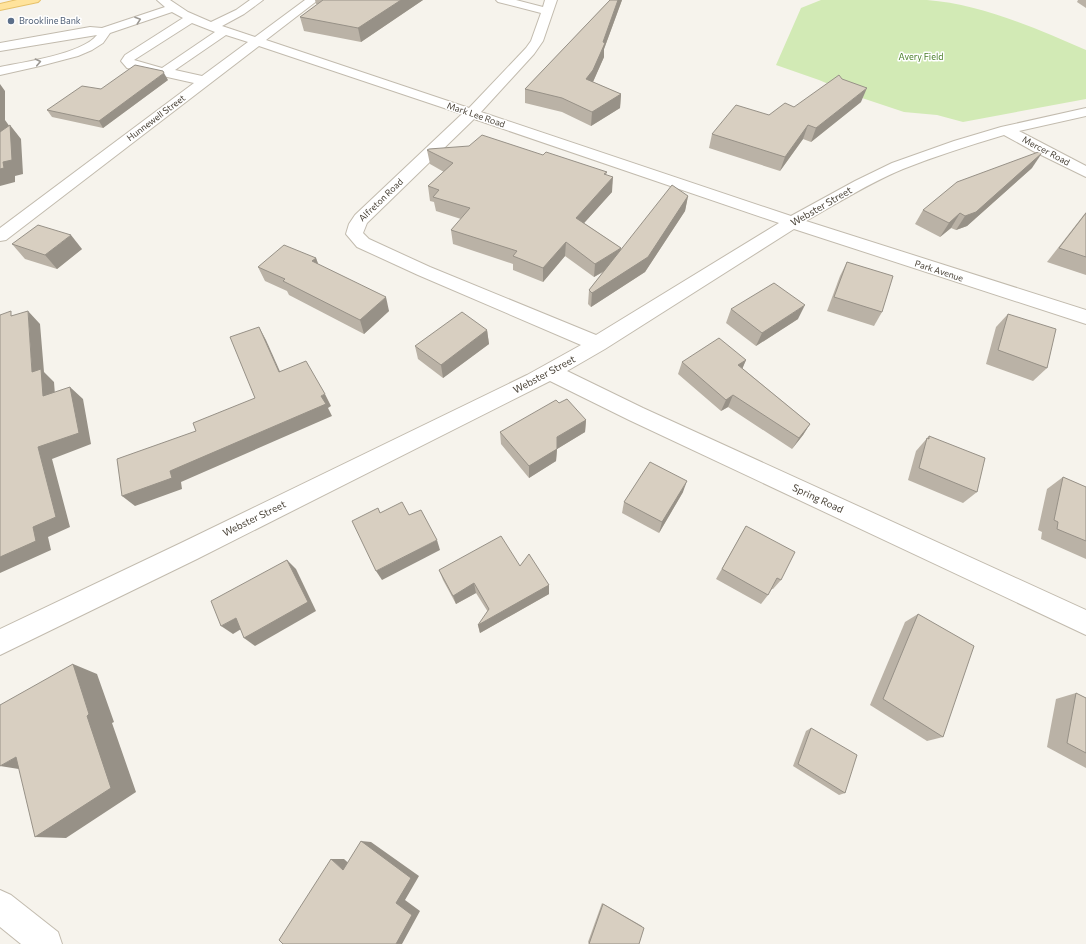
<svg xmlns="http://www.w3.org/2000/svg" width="1086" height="944" viewBox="0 0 1086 944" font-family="Commissioner,sans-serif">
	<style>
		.green { fill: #d2eab5 }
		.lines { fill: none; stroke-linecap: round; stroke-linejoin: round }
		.minor-casing { stroke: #c2bbae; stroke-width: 2 }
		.major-casing { stroke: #e6c16a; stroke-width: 2 }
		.minor { fill: #fff; fill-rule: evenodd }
		.major { fill: #ffe39c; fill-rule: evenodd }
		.wall { fill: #bab2a6 }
		.shaded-wall { fill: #979187 }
		.building { fill: #d8cfc1; stroke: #979187 }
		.oneway { stroke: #9c9892 }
		.service-dot { fill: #5c6f8a; stroke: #fff; stroke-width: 1.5 }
		.labels { text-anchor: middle; stroke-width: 3; stroke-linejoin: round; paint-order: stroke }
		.far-service-label { font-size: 9px; fill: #4e5e75; stroke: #fff; text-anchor: start }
		.far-park-label { font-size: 9px; fill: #4a7f2a; stroke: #fff }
		.far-street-label { font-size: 9px; fill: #4b4439; stroke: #fff }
		.street-label { font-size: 10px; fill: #4b4439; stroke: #fff }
	</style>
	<rect width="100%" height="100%" fill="#f6f3ec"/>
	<!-- green -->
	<path class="green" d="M821,0C856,0 892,0 927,0C981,4 1037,29 1086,50V99L963,122L937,115L904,112L859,97L819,80L776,65L801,8Z"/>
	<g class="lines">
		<defs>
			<g id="minor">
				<path d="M157,0H170L188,12L211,22L236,10L250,0H263L244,14L222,26L255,37L305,0H318L266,40L469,108L526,48L531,41L541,13L498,2L496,0H516L543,7L545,0H557L543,41L534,54L481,112L791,216L855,181L892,163L954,141L1001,127L1086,108V116L1019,131L1086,166V177L1033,151L1004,135C970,145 936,156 903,169C869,183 838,203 806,221L1086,310V324L794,229L605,349L567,371L643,408L1086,610V635L629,420L550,381L197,559L0,655V629L181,543L527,375L581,345L418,275L357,247L346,234L349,224L355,215L462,114L259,46L6,240L0,241V228L194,83L127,68L121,61L125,55L183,18L172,12L110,33L103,43L92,50L78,56L40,66L0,75V67C24,62 82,54 97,35L0,51V43L90,27L102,28L165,7ZM192,23L215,32L162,68L134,60ZM226,35L248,42L202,76L175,70ZM474,119L779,223L596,335L430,267L369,239L363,233L367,223Z"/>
				<path d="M0,890L11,895L58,932L62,944H21L0,927Z"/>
			</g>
			<path id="major" d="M17,0H40L38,2L0,10V4Z"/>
		</defs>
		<!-- minor casing -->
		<use href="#minor" class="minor-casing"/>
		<!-- major casing -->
		<use href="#major" class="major-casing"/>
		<!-- minor -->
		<use href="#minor" class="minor"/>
		<!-- major -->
		<use href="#major" class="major"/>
	</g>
	<!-- wall -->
	<g class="wall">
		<path d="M315,0H423L361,42L304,31L300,17L318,4H316Z"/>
		<path d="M610,0H622L604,49V57L593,82L621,94L620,108L591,126L562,112L525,103V89Z"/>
		<path d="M1078,0H1086V8L1077,2Z"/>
		<path d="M168,80L103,128L52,117L47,110L101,89Z"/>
		<path d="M861,102L811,142L803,139L780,171L709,148L712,134L794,107Z"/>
		<path d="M427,150L543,155L607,172L606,175L612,192L584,223L621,248L620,250L688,196L685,211L645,272L591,307L588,304L589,290L603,272L594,277L565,256L543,282L513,270V264L453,244L451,230L461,219L436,211L434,202L430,201L428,186L444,172L430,164Z"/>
		<path d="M1032,168L967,226L956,230L951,228L940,237L915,224L923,210Z"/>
		<path d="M1086,212V275L1047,262Z"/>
		<path d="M12,244L82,249L57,269L25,259Z"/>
		<path d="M316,258L318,264L389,311L364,334L289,295L287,291L265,281L258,267Z"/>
		<path d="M847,262L882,312L874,326L827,311L840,276Z"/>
		<path d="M731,309L798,319L756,346L726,323Z"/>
		<path d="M1008,314L1047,368L1033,381L986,364L996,327Z"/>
		<path d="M487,330L489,344L443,378L418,359L415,346Z"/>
		<path d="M746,360L742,368L810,424L803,435L792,449L728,407L721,411L678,374L682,362Z"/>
		<path d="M559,403L586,420L585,432L557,449L556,461L529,478L501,444L500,432Z"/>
		<path d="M929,436L977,492L963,503L908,480L916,451Z"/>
		<path d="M1063,477L1086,487V559L1041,539L1042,532L1038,530L1047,489Z"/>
		<path d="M683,492L659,533L622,513L624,502Z"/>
		<path d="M746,526L781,580L773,589H772L768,595L761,604L716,579Z"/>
		<path d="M520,566L549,585V594L480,633L478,625L488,612L476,593L456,604L443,580L439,570Z"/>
		<path d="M918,614L943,737L927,741L870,705L905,622Z"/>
		<path d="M1076,693L1086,698V768L1047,747L1056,699Z"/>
		<path d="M811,728L845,793L839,795L793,766L806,731Z"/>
		<path d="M602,903L642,926L589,944L588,942Z"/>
	</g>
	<!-- shaded-wall -->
	<g class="shaded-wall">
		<path d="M401,0H423L361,42L358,28Z"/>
		<path d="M618,0H622L604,49V57L592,84L586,79L603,42Z"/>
		<path d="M164,73L168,80L103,128L99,121Z"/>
		<path d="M0,84L5,91V120L10,127L0,132Z"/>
		<path d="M867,88L861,102L811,142L816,128Z"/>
		<path d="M621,94L620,108L591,126L592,112Z"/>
		<path d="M10,125L21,139L23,174L15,176V182L0,186V169L3,162Z"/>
		<path d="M808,125L803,139L780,171L785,157Z"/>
		<path d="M1042,153L1032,168L967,226L956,230L965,216Z"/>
		<path d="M613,177L612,192L576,232V218Z"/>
		<path d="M688,196L685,211L645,272L591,307L592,293Z"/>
		<path d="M960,213L951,228L940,237L949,223Z"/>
		<path d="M71,235L82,249L57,269L45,255Z"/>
		<path d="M566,242L565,256L543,282V268Z"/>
		<path d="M621,248L619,262L594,277L595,264Z"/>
		<path d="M316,258L321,272L312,261Z"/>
		<path d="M386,297L389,311L364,334L360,320Z"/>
		<path d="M805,305L798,319L756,346L762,333Z"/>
		<path d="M28,311L40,324L44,372L54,382L56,408L43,396L32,372Z"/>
		<path d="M259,327L266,340L286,385L279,372Z"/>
		<path d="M487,330L489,344L443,378L441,365Z"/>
		<path d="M746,360L741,372L738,365Z"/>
		<path d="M70,387L83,399L91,444L52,459L70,527L48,537L51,550L0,573V557L33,527L38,447Z"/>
		<path d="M325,394L331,406L328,408L332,416L181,482L182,489L135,506L122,496L170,471Z"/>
		<path d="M733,395L728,407L721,411L726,400Z"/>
		<path d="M586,420L585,432L557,449L556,461L529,478V466L557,437Z"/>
		<path d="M810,424L803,435L792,449L799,438Z"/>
		<path d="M687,481L683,492L659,533L662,522Z"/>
		<path d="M437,540L440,550L382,580L376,571Z"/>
		<path d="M287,560L296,569L316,611L255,646L244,638Z"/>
		<path d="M474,583L476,593L456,604L453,596Z"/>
		<path d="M549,585V594L480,633L478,625Z"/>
		<path d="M236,618L246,626L233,634L221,626Z"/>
		<path d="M73,664L97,674L114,722L112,723L136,792L66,838L35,837L87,716Z"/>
		<path d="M16,757L31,771L0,766Z"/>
		<path d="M361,841L371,842L419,876L405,900L420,911L402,944H396V903Z"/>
		<path d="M331,859H344L355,869L343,870Z"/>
	</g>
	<!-- building -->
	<g class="building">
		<path d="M323,0H401L358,28L300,17Z"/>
		<path d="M610,0H618L603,42L605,43L593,70L586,79L621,94L592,112L562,98L525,89Z"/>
		<path d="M135,65L163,71L164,73L99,121L47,110L82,86L101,89Z"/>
		<path d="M839,75L842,79L867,88L816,128L808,125L785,157L712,134L736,105L769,115L785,103L794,107Z"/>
		<path d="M0,117V132L10,125L12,160L3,162L4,168L0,169Z"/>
		<path d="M482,135L543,155L546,152L607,172L604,174L613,177L576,218L621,248L595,264L566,242L543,268L513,256L517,251L451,230L470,208L433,197L439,190L428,186L453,163L427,150L429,149L469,146Z"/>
		<path d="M1041,151L1042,153L976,212L965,216L960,213L949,223L923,210L957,182Z"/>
		<path d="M672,185L688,196L648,257L592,293L589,290Z"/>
		<path d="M1086,213V257L1059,248Z"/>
		<path d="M38,225L71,235L45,255L12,244Z"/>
		<path d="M284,245L316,258L312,261L386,297L360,320L283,281L285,279L258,267Z"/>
		<path d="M847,262L893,276L882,312L834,297Z"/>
		<path d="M774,283L805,305L762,333L731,309Z"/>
		<path d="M11,311V316L28,311L32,372L41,369L43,396L70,387L79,433L38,447L56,517L33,527L36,541L0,557V315Z"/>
		<path d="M462,312L487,330L441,365L415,346Z"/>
		<path d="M1008,314L1056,329L1047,368L998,350Z"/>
		<path d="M259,327L279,372L306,361L325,394L321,396L326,404L170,471L172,478L122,496L117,459L196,431L193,423L255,398L230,337Z"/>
		<path d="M719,338L746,360L738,365L810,424L799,438L733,395L726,400L682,362Z"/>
		<path d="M567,399L586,420L557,437V449L529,466L500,432L556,400L559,403Z"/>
		<path d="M929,436L985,458L977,492L919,468L927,438L929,439Z"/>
		<path d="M650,462L687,481L662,522L624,502Z"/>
		<path d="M1063,477L1086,487V541L1057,529L1058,522L1054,520Z"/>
		<path d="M402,502L409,515L421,510L437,540L376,571L352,521L378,508L380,513Z"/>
		<path d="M746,526L795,552L781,580L777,578L768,595L722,569Z"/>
		<path d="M501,536L520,566L529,554L549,585L478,625L489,609L474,583L453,596L439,570Z"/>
		<path d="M287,560L308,602L244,638L236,618L221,626L211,601Z"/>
		<path d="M918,614L974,646L943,737L883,699Z"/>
		<path d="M73,664L89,714L87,716L111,788L35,837L16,757L0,766V705Z"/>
		<path d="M1076,693L1086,698V753L1067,743Z"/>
		<path d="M811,728L857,755L845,793L798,764Z"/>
		<path d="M361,841L411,878L396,903L412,915L396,944H283L279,940L331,859L343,870Z"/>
		<path d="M603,904L644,928L639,944H589Z"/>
	</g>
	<!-- one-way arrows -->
	<defs><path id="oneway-chevron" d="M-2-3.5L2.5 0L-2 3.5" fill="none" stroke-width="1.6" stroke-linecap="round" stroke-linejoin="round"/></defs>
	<g class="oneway">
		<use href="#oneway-chevron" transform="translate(138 20) rotate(-19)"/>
		<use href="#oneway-chevron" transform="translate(38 62) rotate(-12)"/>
	</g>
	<!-- markers -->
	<circle class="service-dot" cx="11" cy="21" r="4"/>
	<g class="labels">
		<!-- far-service labels -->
		<g class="far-service-label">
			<text x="19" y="24">Brookline Bank</text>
		</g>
		<!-- far-park labels -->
		<g class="far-park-label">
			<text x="921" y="60">Avery Field</text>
		</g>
		<!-- far-street labels -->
		<g class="far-street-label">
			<text transform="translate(476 115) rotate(19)" y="3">Mark Lee Road</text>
			<text transform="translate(156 118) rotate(-37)" y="3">Hunnewell Street</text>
			<text transform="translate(1046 151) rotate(28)" y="3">Mercer Road</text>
			<text transform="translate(381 200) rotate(-44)" y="3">Alfreton Road</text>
			<text transform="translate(939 271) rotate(18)" y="3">Park Avenue</text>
		</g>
		<!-- street labels -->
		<g class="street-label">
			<text transform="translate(821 206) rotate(-30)" y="4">Webster Street</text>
			<text transform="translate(544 374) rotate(-28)" y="4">Webster Street</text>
			<text transform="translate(818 498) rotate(25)" y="4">Spring Road</text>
			<text transform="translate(254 518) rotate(-26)" y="4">Webster Street</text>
		</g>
	</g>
</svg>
